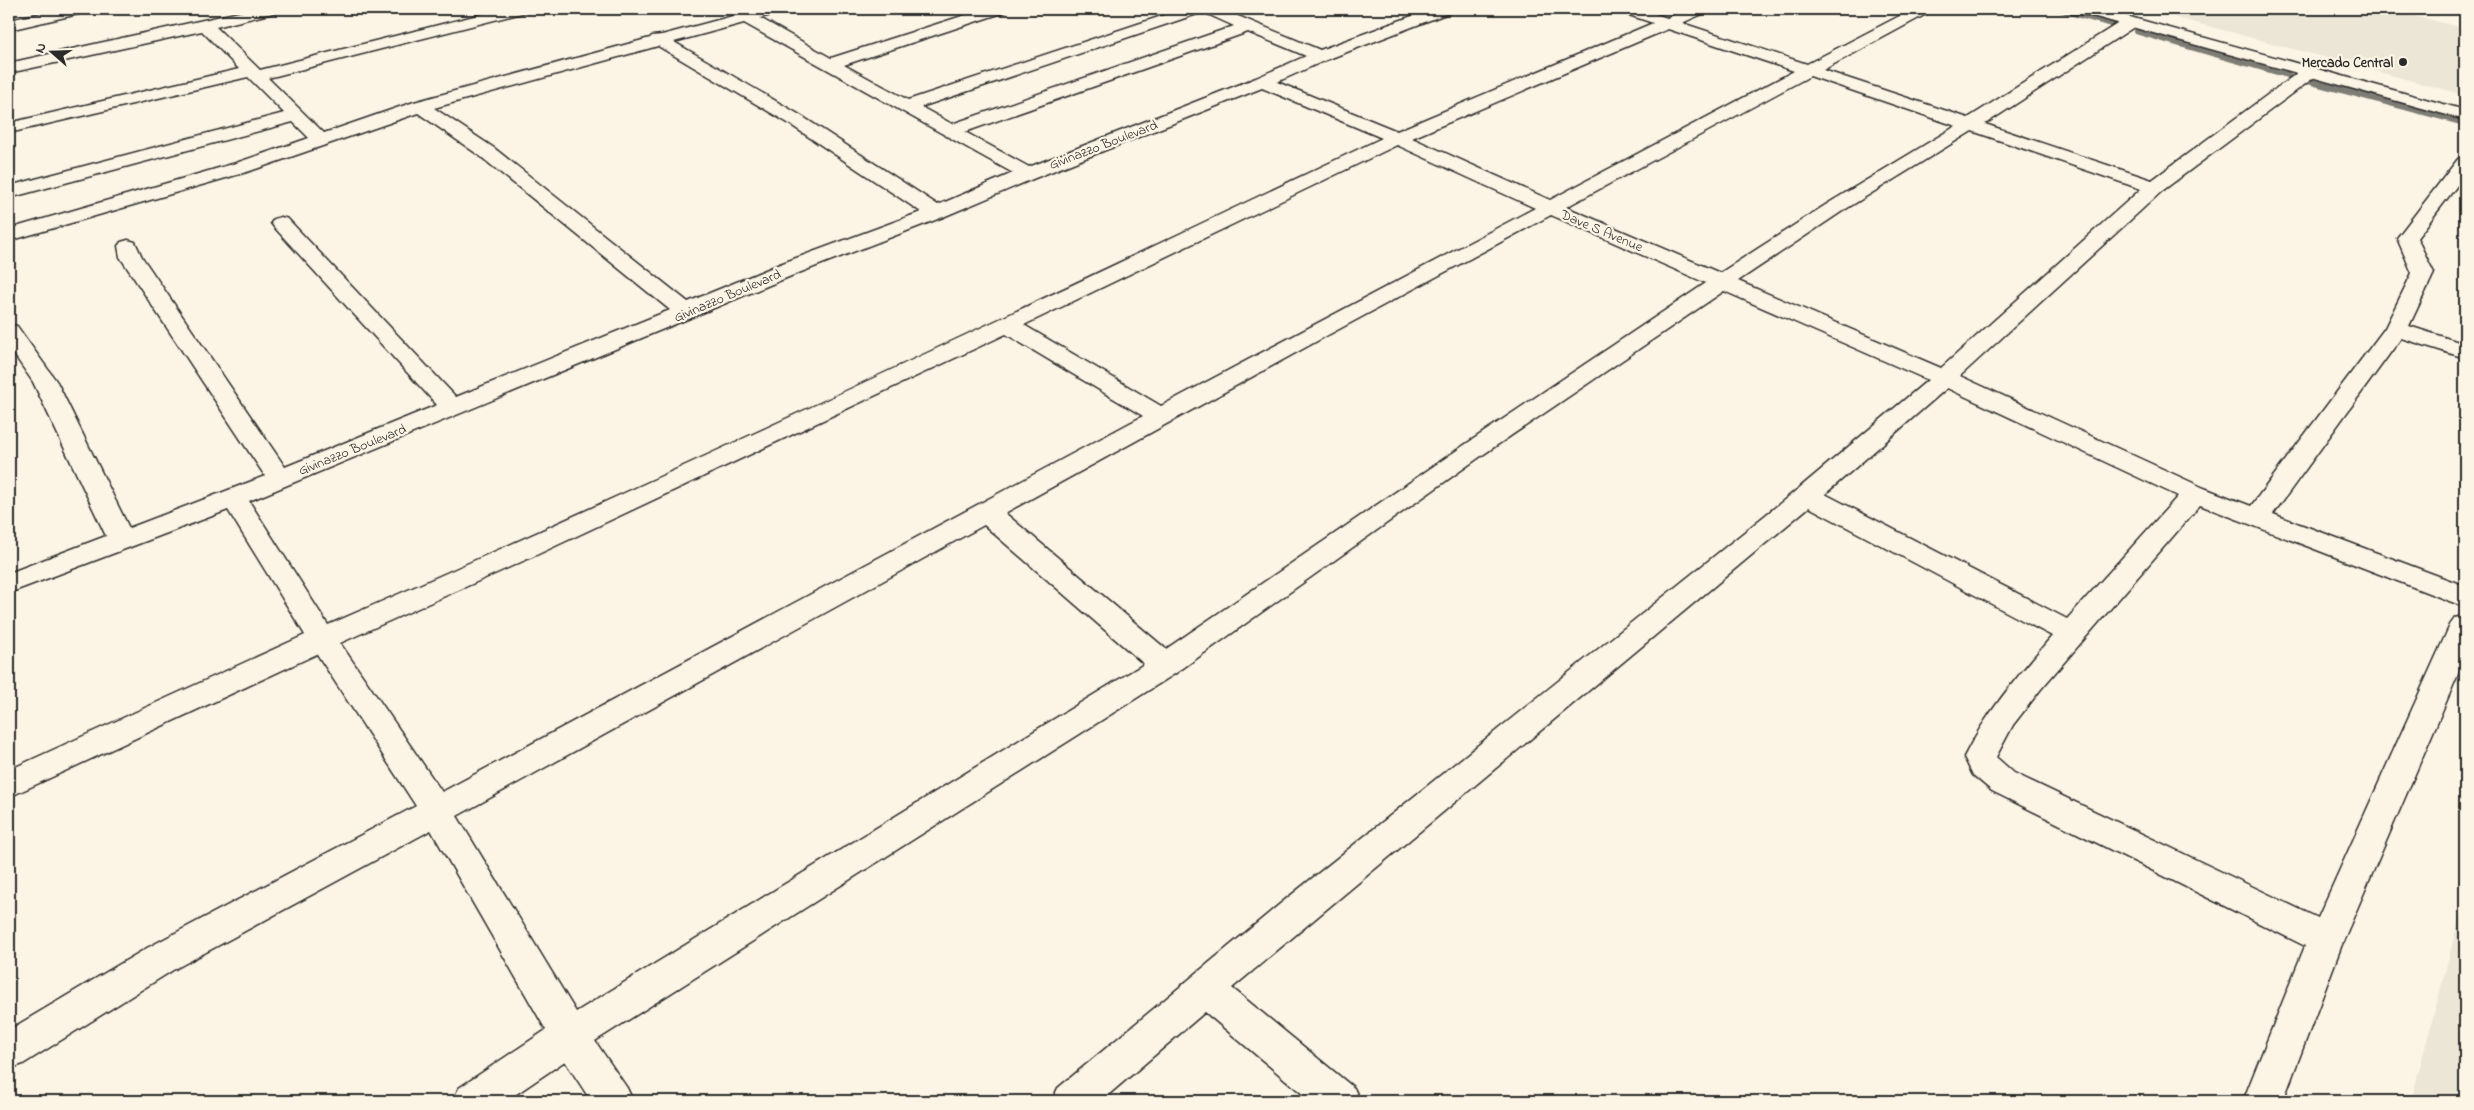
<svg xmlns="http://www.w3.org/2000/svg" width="2474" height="1110" viewBox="0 0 2474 1110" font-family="'Indie Flower',sans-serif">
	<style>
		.built { fill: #ece6d7 }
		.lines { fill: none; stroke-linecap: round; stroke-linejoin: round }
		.stream { stroke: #7d7b74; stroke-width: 6 }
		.minor-casing { stroke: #2b2b2b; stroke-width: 3 }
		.tertiary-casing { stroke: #2b2b2b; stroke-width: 3 }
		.minor { fill: #fcf5e5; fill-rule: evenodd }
		.tertiary { fill: #fcf5e5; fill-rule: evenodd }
		.poi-dot { fill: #2b2b2b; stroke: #fcf5e5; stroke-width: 2 }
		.labels { text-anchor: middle; stroke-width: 4.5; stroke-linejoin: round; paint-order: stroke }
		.far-poi-label { font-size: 14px; font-weight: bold; fill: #2b2b2b; stroke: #fcf5e5; text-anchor: end }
		.far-street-label { font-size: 14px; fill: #2b2b2b; stroke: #fcf5e5 }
	</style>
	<rect width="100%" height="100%" fill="#fcf5e5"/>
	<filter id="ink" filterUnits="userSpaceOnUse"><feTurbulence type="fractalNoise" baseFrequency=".02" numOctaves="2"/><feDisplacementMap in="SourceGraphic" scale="10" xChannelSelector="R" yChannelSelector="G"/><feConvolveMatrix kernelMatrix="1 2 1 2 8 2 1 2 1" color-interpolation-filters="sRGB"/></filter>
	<g filter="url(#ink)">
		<!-- built -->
		<g class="built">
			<path d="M2185,9H2385L2465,28V95L2174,17Z"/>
			<path d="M2465,896V1101H2411Z"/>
		</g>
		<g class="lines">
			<!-- stream -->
			<g class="stream">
				<path d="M2059,9L2112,24"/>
				<path d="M2136,31L2288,75"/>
				<path d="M2308,81L2465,123"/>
			</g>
			<defs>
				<g id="minor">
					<path d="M61,9H89L87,12L9,30V20Z"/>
					<path d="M253,9H279L277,12L216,27L260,70L502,9H528L526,12L268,78L324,133L414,102L650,38L652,36L662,35L759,9H784L782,12L760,18L831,58L984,9H1007L1005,12L844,65L908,100L1183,9H1221L1320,50L1431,9H1453L1451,12L1326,60L1277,82L1397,131L1653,23L1620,12L1618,9H1641L1667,18L1688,9H1709L1707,12L1682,23L1807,64L1913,9H1932L1930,12L1823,70L1968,118L2125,19H2137L2139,22L2137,25L1985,124L2152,180L2304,68H2316L2318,72L2316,76L2162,191L1960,376L2204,488L2251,506L2385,328L2412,273L2397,238L2458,159L2465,157V175L2417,238L2434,273L2409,326L2465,344V358L2401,338L2273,514L2465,586V607L2200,505L2041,689L2013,725L1996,757L2014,773L2318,918L2450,625L2455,618L2465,615V658L2344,939L2283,1101H2243L2305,946L1992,791L1973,775L1964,757C1987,711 2019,675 2052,636L1809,507L1232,988L1354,1088L1360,1101H1311L1205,1012L1101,1101H1052L1058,1088L1280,904L1798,489L1928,380L1724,291L1481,456L1176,673L595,1041L627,1088L633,1101H591L565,1061L506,1101H453L459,1088L546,1030L431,830L173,970L23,1064L9,1069V1030L147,948L416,806L317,654L9,797V770L305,635L228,510L9,593V573L106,536L33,382L9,347V324L17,326L57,382L129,528L265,476L120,257L118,246L121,242L128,240L135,242L142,257L285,467L437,405L274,227L271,223L274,219L281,217L288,219L456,397L670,310L480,156L418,113L250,171L9,241V229L236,163L309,138L293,122L9,198V186L284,113L248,77L9,133V123L239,69L202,31L9,73V63ZM1203,12L1234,26L952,124L921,107ZM744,23L1013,173L938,205L800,115L674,42ZM1668,29L1794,71L1550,200L1412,138ZM1248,32L1306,56L1256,78L1029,167L965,132ZM658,46L788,123L921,212L780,264L688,302L494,148L434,108ZM1810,76L1956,126L1827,204L1720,273L1566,207ZM1262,88L1382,138C1032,304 683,471 328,625L249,501L796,274L943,217L1035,178ZM1972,131L2141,189L1941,368L1738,281L1841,212ZM1397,145L1535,208L1161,406L1024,325ZM1551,215L1706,283L1463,446L1166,649L1005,513L1328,335ZM1006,334L1143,416L442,792L340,643L532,557ZM1947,388L2178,496L2067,619L1825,494ZM984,525L1144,664L576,1012L457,816Z"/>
				</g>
				<path id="tertiary" d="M2076,9H2101L2465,110V120L2078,12Z"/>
			</defs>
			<!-- minor casing -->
			<use href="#minor" class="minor-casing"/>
			<!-- tertiary casing -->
			<use href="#tertiary" class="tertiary-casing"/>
			<!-- minor -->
			<use href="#minor" class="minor"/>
			<!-- tertiary -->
			<use href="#tertiary" class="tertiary"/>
		</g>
	</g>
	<!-- markers -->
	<circle class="poi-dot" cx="2403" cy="62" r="5"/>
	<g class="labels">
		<!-- far-poi labels -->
		<g class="far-poi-label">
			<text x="2393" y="67">Mercado Central</text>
		</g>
		<!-- far-street labels -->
		<g class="far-street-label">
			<text transform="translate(1103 144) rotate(-21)" y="5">Givinazzo Boulevard</text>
			<text transform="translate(1602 230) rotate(23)" y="5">Dave S Avenue</text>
			<text transform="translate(727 295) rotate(-23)" y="5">Givinazzo Boulevard</text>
			<text transform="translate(352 449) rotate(-22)" y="5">Givinazzo Boulevard</text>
		</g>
	</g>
	<!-- margin -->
	<rect width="2474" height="1110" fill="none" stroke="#fcf5e5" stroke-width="30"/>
	<rect x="15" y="15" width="2444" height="1080" fill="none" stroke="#2b2b2b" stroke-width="2" filter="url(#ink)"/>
	<!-- north arrow -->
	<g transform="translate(52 52) rotate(290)" stroke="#fcf5e5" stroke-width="4" paint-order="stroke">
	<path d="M0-4L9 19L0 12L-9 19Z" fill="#2b2b2b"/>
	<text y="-8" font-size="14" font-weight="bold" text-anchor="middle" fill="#2b2b2b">N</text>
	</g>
</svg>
